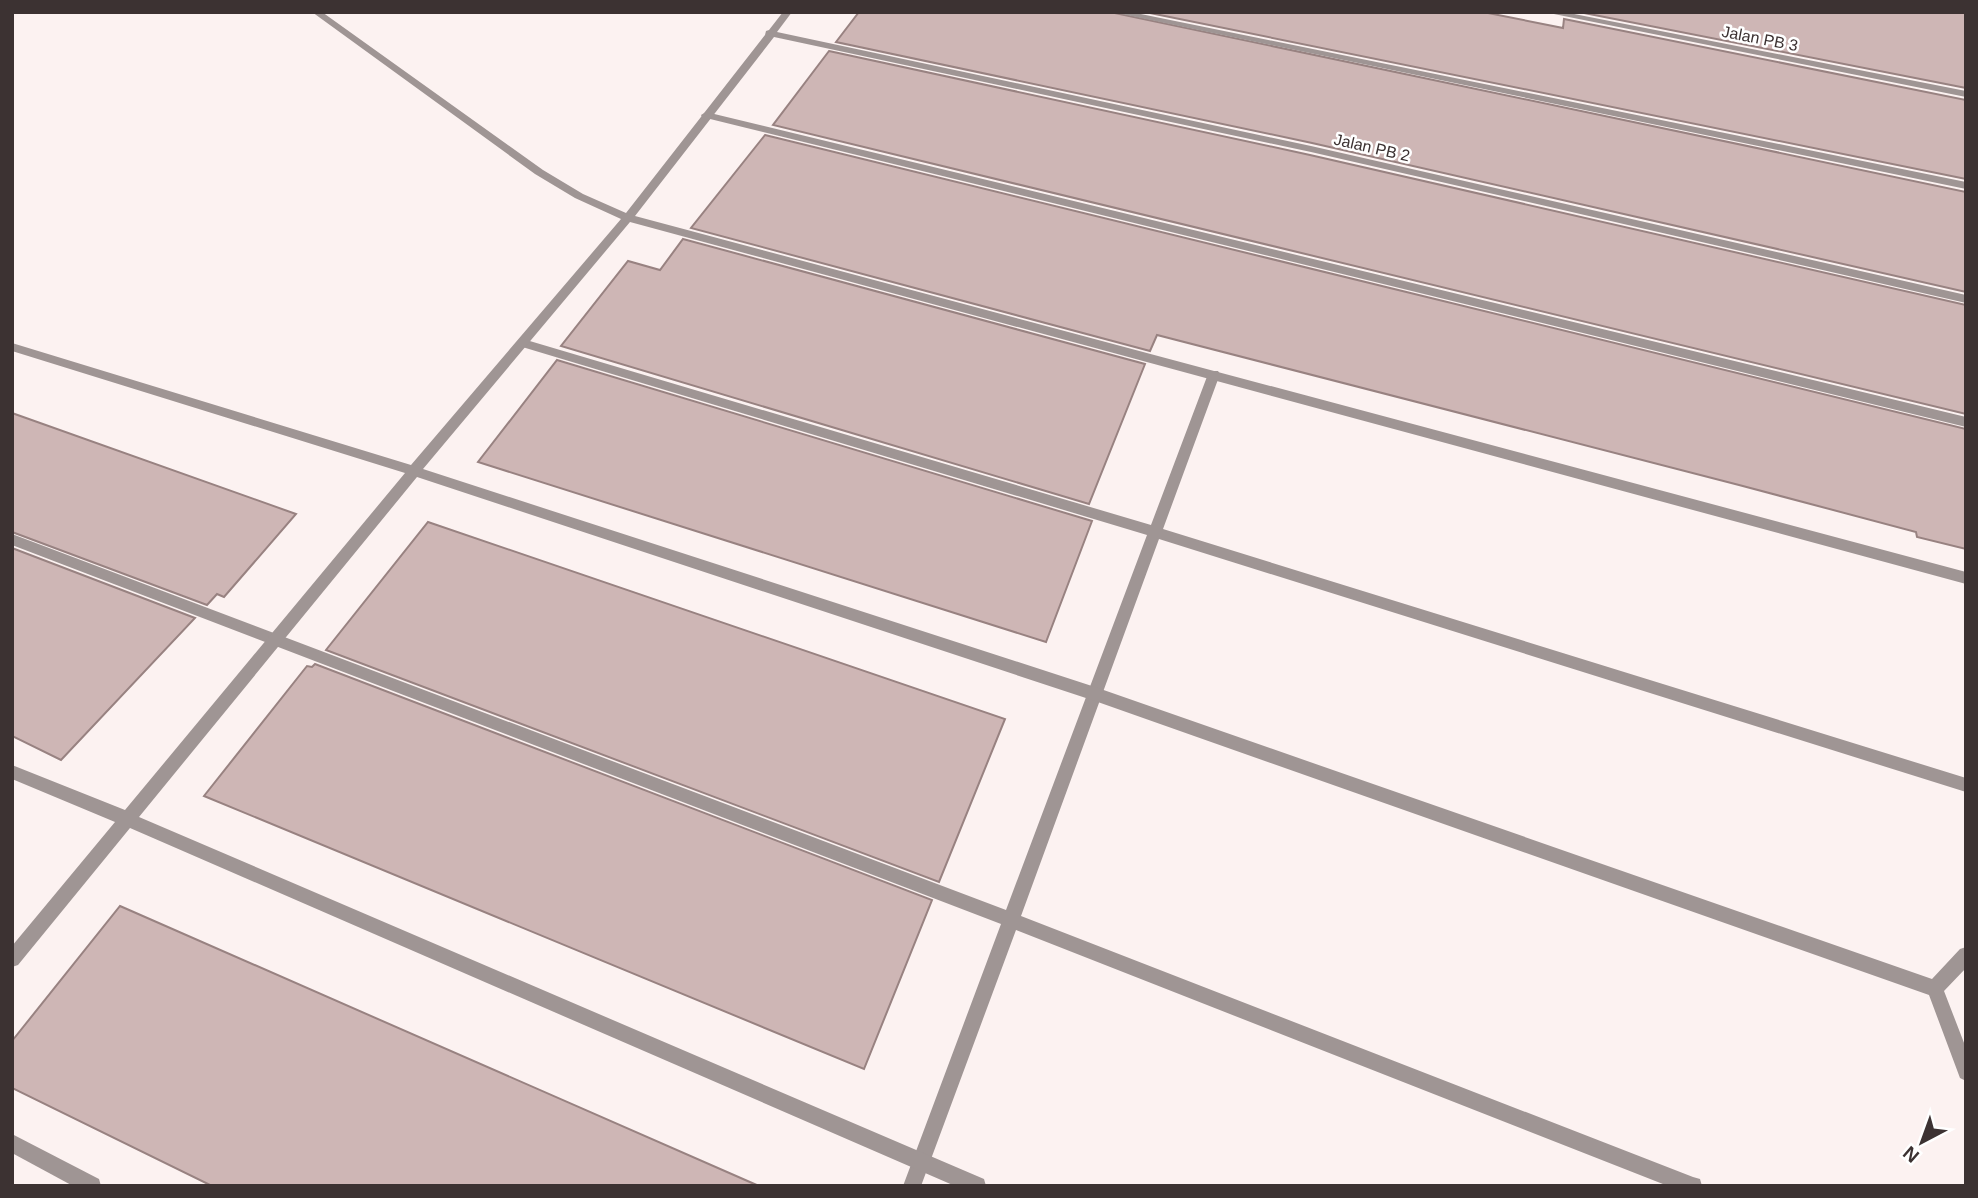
<svg xmlns="http://www.w3.org/2000/svg" width="1978" height="1198" viewBox="0 0 1978 1198" font-family="Arial,sans-serif">
	<style>
		.building { fill: #ceb6b5; stroke: #988281; stroke-width: 2 }
		.lines { fill: none; stroke-linecap: round; stroke-linejoin: round }
		.service { fill: #9f9594; fill-rule: evenodd }
		.minor { fill: #9f9594; fill-rule: evenodd }
		.labels { text-anchor: middle; stroke-width: 5; stroke-linejoin: round; paint-order: stroke }
		.far-street-label { font-size: 16px; fill: #3c3232; stroke: #fff }
	</style>
	<rect width="100%" height="100%" fill="#fcf2f1"/>
	<!-- building -->
	<g class="building">
		<path d="M859,12H1110L1966,192V292L1312,143L836,42Z"/>
		<path d="M1145,12H1483L1563,28L1564,19L1966,100V179Z"/>
		<path d="M1579,12H1966V88Z"/>
		<path d="M829,51L1310,155L1966,305V414L773,125Z"/>
		<path d="M765,135L1966,429V549L1917,537L1916,532L1739,485L1157,335L1150,351L691,228Z"/>
		<path d="M683,239L1145,364L1089,504L561,346L628,261L660,270Z"/>
		<path d="M557,360L1092,521L1046,642L478,462Z"/>
		<path d="M12,413L296,514L224,597L217,594L207,605L12,532Z"/>
		<path d="M428,522L1005,719L939,882L326,650Z"/>
		<path d="M12,548L195,618L61,760L12,736Z"/>
		<path d="M315,664L932,900L864,1069L204,796L307,666L312,667Z"/>
		<path d="M120,906L759,1186H212L12,1088V1041Z"/>
	</g>
	<g class="lines">
		<!-- service -->
		<g class="service">
			<path d="M1112,12H1131L1966,182V189Z"/>
			<path d="M706,112L1966,417V427L702,117L701,115Z"/>
			<path d="M523,339L1151,525L1208,374L1210,371H1218L1220,374L1163,529L1966,778V792L1159,539L1021,916L1693,1177L1700,1179L1702,1186H1668L1016,930L921,1186H903L1001,924L12,545V534L1006,910L1147,535L519,346V340Z"/>
			<path d="M12,1134L99,1179L101,1186H73L12,1153Z"/>
		</g>
		<!-- minor -->
		<g class="minor">
			<path d="M312,12H322L543,170L583,194L626,213L765,35L766,31L769,30L783,12H792L777,32L1311,146L1966,295V303L1311,152L774,37L635,216L1966,572V584L630,222L423,469L1095,687L1932,979L1960,949L1966,947V968L1944,991L1966,1048V1081L1960,1078L1929,995L1095,701L417,477L139,817L984,1179L986,1186H955L130,828L18,965L12,967V946L115,822L12,779V765L125,810L405,473L12,351V343L411,465L621,219L575,198L535,174Z"/>
			<path d="M1544,12H1564L1966,91V97Z"/>
		</g>
	</g>
	<g class="labels">
		<!-- far-street labels -->
		<g class="far-street-label">
			<text transform="translate(1760 38) rotate(11)" y="6">Jalan PB 3</text>
			<text transform="translate(1372 147) rotate(13)" y="6">Jalan PB 2</text>
		</g>
	</g>
	<!-- border -->
	<rect width="1978" height="1198" fill="none" stroke="#3c3232" stroke-width="28"/>
	<!-- north arrow -->
	<g transform="translate(1922 1142) rotate(221)" stroke="#ffffff" stroke-width="5" paint-order="stroke">
	<path d="M0-5L12 26L0 18L-12 26Z" fill="#3c3232"/>
	<text y="-10" font-size="19" font-weight="bold" text-anchor="middle" fill="#3c3232">N</text>
	</g>
</svg>
